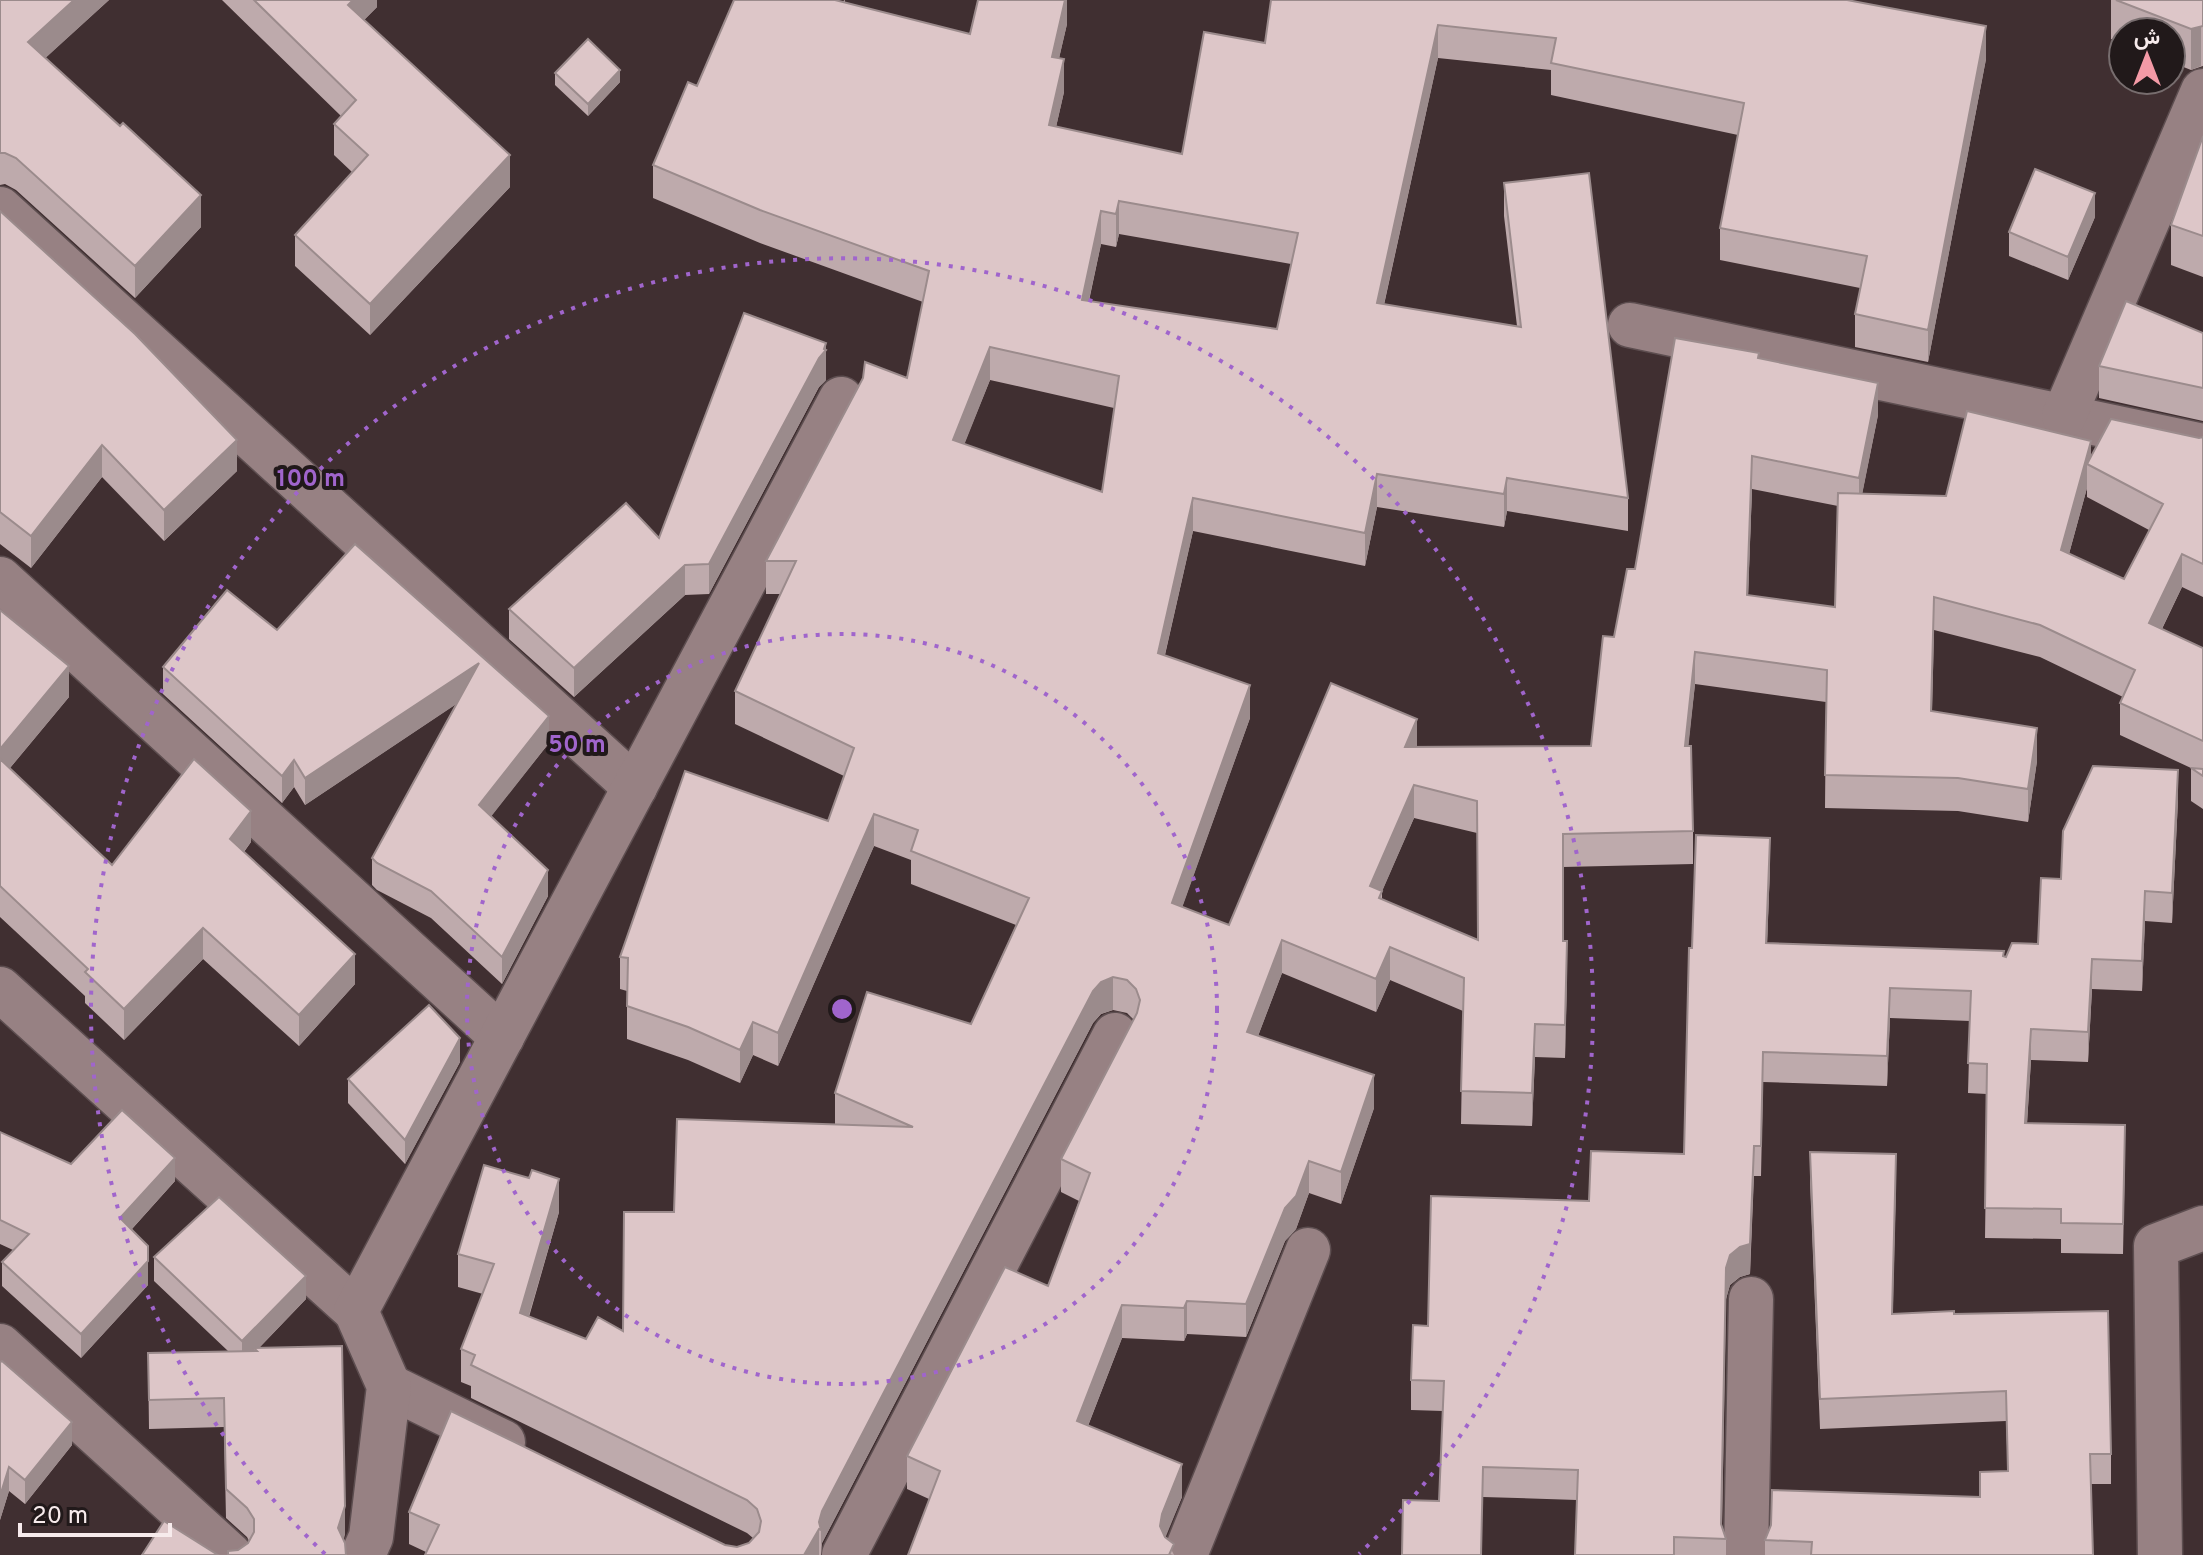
<svg xmlns="http://www.w3.org/2000/svg" width="2203" height="1555" viewBox="0 0 2203 1555" font-family="Overpass,Vazirmatn,sans-serif">
	<style>
		.lines { fill: none; stroke-linecap: round; stroke-linejoin: round }
		.street-casing { stroke: #5d4e50; stroke-width: 47 }
		.street { stroke: #978183; stroke-width: 44 }
		.wall { fill: #beaaac; fill-rule: evenodd }
		.shaded-wall { fill: #9b8b8c }
		.building { fill: #ddc6c8; stroke: #9b8b8c; stroke-width: 2; fill-rule: evenodd }
		.ring { fill: none; stroke: #a065cc; stroke-width: 4; stroke-dasharray: 4 8 }
		.centre { fill: #a065cc; stroke: #21191a; stroke-width: 4 }
		.ring-label { font-size: 24px; text-anchor: middle; font-weight: bold; fill: #a065cc; stroke: #21191a; stroke-width: 8; stroke-linejoin: round; paint-order: stroke }
	</style>
	<rect width="100%" height="100%" fill="#402f31"/>
	<g class="lines">
		<defs>
			<g id="street">
				<path d="M0,209L635,787"/>
				<path d="M1630,325L2203,446"/>
				<path d="M2064,416L2203,91"/>
				<path d="M0,579L502,1037"/>
				<path d="M0,989L356,1311"/>
				<path d="M0,1346L230,1555"/>
				<path d="M389,1386L503,1442"/>
				<path d="M363,1555L371,1537L389,1386L356,1311L841,399"/>
				<path d="M844,1555L1115,1035"/>
				<path d="M1185,1555L1308,1250"/>
				<path d="M1746,1555L1751,1299"/>
				<path d="M2160,1555L2156,1246L2203,1228"/>
			</g>
		</defs>
		<!-- street casing -->
		<use href="#street" class="street-casing"/>
		<!-- street -->
		<use href="#street" class="street"/>
	</g>
	<!-- wall -->
	<g class="wall">
		<path d="M0,0H109L45,58L201,227L135,298L16,190L5,184L0,185Z"/>
		<path d="M222,0H377V7L364,20L510,187L370,335L295,266V235L352,172L334,155V124L341,116Z"/>
		<path d="M845,0V3L970,34L1067,0V24L1059,58L1064,92L1056,127L1182,154L1265,43L1271,0L1986,59L1928,362L1855,347V314L1860,288L1720,260V228L1738,135L1551,95V70L1438,58L1384,305L1517,326L1504,216V183L1628,498V531L1507,511L1504,527L1377,507L1365,566L1193,531L1165,655L1250,718L1182,907L1229,925L1417,747L1591,746L1614,637L1635,569L1759,359L1878,415L1862,494L1946,496L2091,457L2203,437V597L2182,587L2162,629L2203,648V809L2191,801V768L2120,735V703L2123,697L2040,657L1934,630L1932,712L2037,761L2028,822L1958,811L1825,808L1826,702L1695,684L1688,746L1693,831V864L1563,867V941L1567,974L1565,1058L1535,1057L1532,1126L1461,1124L1463,1011L1390,980L1376,1012L1282,973L1258,1036L1374,1108L1341,1204L1309,1193L1296,1229L1285,1241L1246,1337L1187,1334L1184,1341L1122,1338L1088,1426L1182,1497L1165,1537L1174,1555L929,1499L907,1489V1456L1048,1286L1079,1201L1061,1192V1159L1134,1020L1127,1013L1113,1010L1101,1014L1093,1023L822,1543L821,1555H425L426,1552L409,1544V1512L725,1545L737,1547L749,1543L753,1538L747,1533L471,1398V1386L461,1382V1349L483,1294L458,1287V1254L529,1178L559,1212L529,1317L586,1339L623,1331L674,1212L835,1125V1093L971,1024L1016,925L911,884V860L874,846L778,1066L753,1055L740,1083L688,1060L627,1039V991L620,989V957L828,821L844,776L735,724V691L781,594H766V561L907,378L923,302L760,243L653,198V165L697,86ZM1119,234L1291,264L1277,329L1089,301L1101,244L1116,247ZM990,380L1114,408L1102,492L964,444ZM2087,488V497L2149,530L2124,579L2069,554ZM1752,489L1838,506L1835,607L1748,595ZM1414,818L1477,833L1478,940L1382,900V891Z"/>
		<path d="M2111,0H2203V66L2191,70L2171,62V32H2123V43L2111,39Z"/>
		<path d="M555,73L620,82L588,116L555,85Z"/>
		<path d="M2203,136V277L2171,265V225Z"/>
		<path d="M0,211L237,471L164,541L102,477L31,568L0,544Z"/>
		<path d="M2095,217L2068,280L2009,256V232Z"/>
		<path d="M2203,333V421L2099,398V366Z"/>
		<path d="M826,343V380L819,387L709,594L685,595L574,697L509,639V609L659,538Z"/>
		<path d="M0,610L69,697L10,768L112,865L251,842L244,852L355,984L299,1046L203,959L124,1040L85,1003V996L0,917Z"/>
		<path d="M277,630L549,743L491,816L548,896L502,984L431,918L377,890L372,885V858L456,704L305,805L294,787L282,803L163,694V667Z"/>
		<path d="M2178,800L2172,923L2145,921L2142,991L2092,989L2088,1062L2031,1060L2027,1124L2125,1155L2123,1254L2061,1253V1239L1985,1238L1987,1094L1968,1093L1970,1021L1890,1018L1887,1086L1763,1082L1761,1176H1754L1750,1274L1740,1277L1730,1285L1726,1299L1722,1526L1726,1539V1555H1575L1577,1500L1483,1497L1439,1501L1443,1411L1411,1410V1380L1428,1326L1589,1201L1684,1154L1692,948L1770,868L1767,943L2006,957L2038,944L2061,879Z"/>
		<path d="M460,1062L405,1164L348,1103V1079Z"/>
		<path d="M0,1132L71,1164L175,1181L132,1229L148,1285L81,1358L2,1286V1262L13,1250L0,1244Z"/>
		<path d="M1810,1152L1896,1184L1892,1314H1954L2111,1454V1484H2091L2093,1555H1765V1540L1980,1497L2008,1471L2006,1421L1820,1429L1810,1182Z"/>
		<path d="M154,1257L306,1299L259,1348L345,1535L238,1550L248,1543L249,1541L247,1537L226,1518L224,1427L149,1429L148,1353L228,1351L154,1281Z"/>
		<path d="M0,1362L72,1445L25,1504L9,1491L0,1520Z"/>
	</g>
	<!-- shaded-wall -->
	<g class="shaded-wall">
		<path d="M74,0H109L28,74V42Z"/>
		<path d="M353,0H377V7L348,36V5Z"/>
		<path d="M1065,0H1067V24L1052,89V57Z"/>
		<path d="M1438,25V58L1377,336V303Z"/>
		<path d="M2201,25V66L2191,70V29Z"/>
		<path d="M1986,26V59L1928,362V330Z"/>
		<path d="M1064,59V92L1049,158V125Z"/>
		<path d="M620,70V82L588,116V104Z"/>
		<path d="M510,155V187L370,335V304Z"/>
		<path d="M2095,193V217L2068,280V257Z"/>
		<path d="M201,195V227L135,298V266Z"/>
		<path d="M1119,201V234L1116,247V214Z"/>
		<path d="M1101,211V244L1082,332V300Z"/>
		<path d="M826,343V380L819,387L709,594V564Z"/>
		<path d="M990,347V380L953,473V440Z"/>
		<path d="M1878,383V415L1859,510V478Z"/>
		<path d="M237,440V471L164,541V510Z"/>
		<path d="M2091,441V466L2087,464V488L2061,583V550Z"/>
		<path d="M102,445V477L31,568V536Z"/>
		<path d="M1752,456V489L1747,628V595Z"/>
		<path d="M1377,474V507L1365,566V533Z"/>
		<path d="M1507,478V511L1504,527V494Z"/>
		<path d="M1193,498V531L1158,685V653Z"/>
		<path d="M2182,554V587L2149,655V623Z"/>
		<path d="M685,565V595L574,697V668Z"/>
		<path d="M1695,652V684L1685,779V746Z"/>
		<path d="M479,663V689L305,805V778Z"/>
		<path d="M69,666V697L0,780V749Z"/>
		<path d="M1250,685V718L1172,936V903Z"/>
		<path d="M549,716V743L479,832V805Z"/>
		<path d="M1417,719V752L1405,747Z"/>
		<path d="M2037,728V761L2028,822V789Z"/>
		<path d="M294,760V787L282,803V776Z"/>
		<path d="M2178,770V800L2172,923V893Z"/>
		<path d="M1414,785V818L1370,919V886Z"/>
		<path d="M251,811V842L230,870V839Z"/>
		<path d="M874,814V846L778,1066V1033Z"/>
		<path d="M1770,838V868L1766,973V943Z"/>
		<path d="M548,870V896L502,984V957Z"/>
		<path d="M2145,891V921L2142,991V961Z"/>
		<path d="M203,928V959L124,1040V1009Z"/>
		<path d="M1282,940V973L1247,1065V1032Z"/>
		<path d="M1567,941V974L1565,1058V1025Z"/>
		<path d="M1390,947V980L1376,1012V979Z"/>
		<path d="M355,954V984L299,1046V1015Z"/>
		<path d="M2092,959V989L2088,1062V1032Z"/>
		<path d="M1113,977V1010L1101,1014L1093,1023L822,1543L821,1547V1530L819,1522L822,1511L1093,991L1101,982Z"/>
		<path d="M1890,988V1018L1887,1086V1056Z"/>
		<path d="M753,1022V1055L740,1083V1050Z"/>
		<path d="M1535,1024V1057L1532,1126V1093Z"/>
		<path d="M2031,1029V1060L2025,1154V1123Z"/>
		<path d="M460,1038V1062L405,1164V1140Z"/>
		<path d="M1374,1075V1108L1341,1204V1172Z"/>
		<path d="M1754,1146L1750,1274L1740,1277L1730,1285L1726,1299V1268Z"/>
		<path d="M1896,1154V1184L1892,1344V1314Z"/>
		<path d="M175,1158V1181L120,1242V1218Z"/>
		<path d="M1309,1161V1193L1296,1229L1285,1241L1246,1337V1304L1285,1208Z"/>
		<path d="M559,1179V1212L520,1346V1313Z"/>
		<path d="M148,1261V1285L81,1358V1334Z"/>
		<path d="M306,1276V1299L257,1350L254,1348V1353L242,1365V1341Z"/>
		<path d="M1187,1301V1334L1184,1341V1308Z"/>
		<path d="M1122,1305V1338L1077,1454V1421Z"/>
		<path d="M72,1422V1445L25,1504V1480Z"/>
		<path d="M1182,1464V1497L1162,1546L1160,1526L1162,1514Z"/>
		<path d="M9,1467V1491L0,1520V1496Z"/>
		<path d="M345,1506V1535L339,1555L338,1528Z"/>
		<path d="M819,1529V1555H804Z"/>
	</g>
	<!-- building -->
	<g class="building">
		<path d="M0,0H74L28,42L120,126L123,123L201,195L135,266L16,158L5,153H0Z"/>
		<path d="M254,0H353L348,5L510,155L370,304L295,235L368,155L334,124L356,100Z"/>
		<path d="M734,0H835L970,34L978,0H1065L1052,57L1064,59L1049,125L1182,154L1204,32L1265,43L1271,0H1847L1986,26L1928,330L1855,314L1867,256L1720,228L1744,103L1551,63L1556,38L1438,25L1377,303L1521,327L1504,183L1589,173L1628,498L1507,478L1504,494L1377,474L1365,533L1193,498L1158,653L1250,685L1172,903L1229,925L1331,683L1417,719L1405,747L1591,746L1603,636L1614,637L1627,569H1635L1675,338L1759,353L1758,358L1878,383L1859,478L1752,456L1747,595L1835,607L1838,493L1946,496L1967,411L2091,441L2061,550L2124,579L2163,504L2087,464L2111,419L2199,438L2203,437V564L2182,554L2149,623L2203,648V741L2120,703L2135,670L2040,625L1934,597L1931,711L2037,728L2028,789L1958,778L1825,775L1827,670L1695,652L1685,746H1691L1693,831L1563,834V941H1567L1565,1025L1535,1024L1532,1093L1461,1091L1464,978L1390,947L1376,979L1282,940L1247,1032L1374,1075L1341,1172L1309,1161L1296,1196L1285,1208L1246,1304L1187,1301L1184,1308L1122,1305L1077,1421L1182,1464L1162,1514L1160,1526L1165,1537L1174,1544L1169,1555H908L940,1471L907,1456L1005,1267L1048,1286L1090,1173L1061,1159L1137,1013L1140,1000L1136,989L1127,980L1113,977L1101,982L1093,991L822,1511L819,1522L821,1530L819,1529L804,1555H425L439,1525L409,1512L451,1411L725,1545L737,1547L749,1543L759,1532L761,1521L757,1509L747,1500L471,1365L475,1355L461,1349L494,1264L458,1254L484,1165L529,1178L532,1170L559,1179L520,1313L586,1339L598,1317L623,1331L624,1212H674L677,1119L913,1127L835,1093L867,992L971,1024L1029,898L911,851L918,830L874,814L778,1033L753,1022L740,1050L688,1027L627,1006L628,958L620,957L685,771L828,821L854,748L735,691L796,561H766L863,378L865,362L907,378L929,271L760,210L653,165L688,82L697,86ZM1119,201L1298,233L1277,329L1082,300L1101,211L1116,214ZM990,347L1119,376L1102,492L953,440ZM1414,785L1477,801L1478,940L1379,898L1382,891L1370,886Z"/>
		<path d="M2116,0H2203V26L2191,29Z"/>
		<path d="M588,39L620,70L588,104L555,73Z"/>
		<path d="M2203,136V236L2171,225Z"/>
		<path d="M2035,169L2095,193L2068,257L2009,232Z"/>
		<path d="M0,211L135,334L237,440L164,510L102,445L31,536L0,512Z"/>
		<path d="M2126,301L2203,333V388L2099,366Z"/>
		<path d="M744,313L826,343L824,349L826,350L819,358L709,564L685,565L574,668L509,609L626,503L659,538Z"/>
		<path d="M355,544L549,716L479,805L548,870L502,957L431,891L377,863L372,858L479,663L305,778L294,760L282,776L163,667L227,590L277,630Z"/>
		<path d="M0,610L69,666L0,749Z"/>
		<path d="M0,759L112,865L194,759L251,811L230,839L355,954L299,1015L203,928L124,1009L85,972L88,969L0,886Z"/>
		<path d="M2093,766L2178,770L2172,893L2145,891L2142,961L2092,959L2088,1032L2031,1029L2025,1123L2125,1125L2123,1224L2061,1223V1209L1985,1208L1987,1064L1968,1063L1971,991L1890,988L1887,1056L1763,1052L1761,1146H1754L1750,1244L1740,1247L1730,1255L1726,1268L1721,1524L1726,1539L1674,1537V1555H1575L1578,1470L1483,1467L1481,1555H1402L1403,1500L1439,1501L1444,1381L1411,1380L1413,1325L1428,1326L1431,1196L1589,1201L1591,1151L1684,1154L1689,948H1692L1696,835L1770,838L1766,943L2004,951L2003,956L2006,957L2012,943L2038,944L2041,878L2061,879L2063,831Z"/>
		<path d="M2191,768L2203,769V776Z"/>
		<path d="M429,1005L460,1038L405,1140L348,1079Z"/>
		<path d="M122,1110L175,1158L120,1218L148,1246V1261L81,1334L2,1262L29,1234L0,1220V1132L71,1164Z"/>
		<path d="M1810,1152L1896,1154L1892,1314L1954,1311V1314L2108,1311L2111,1454H2090L2093,1555H1811L1812,1542L1765,1540L1771,1525L1772,1490L1980,1497V1472L2008,1471L2006,1391L1820,1399Z"/>
		<path d="M219,1197L306,1276L242,1341L154,1257Z"/>
		<path d="M342,1346L345,1506L338,1528L345,1543L346,1555H228V1551L238,1550L248,1543L254,1532V1519L247,1508L226,1489L224,1398L149,1400L148,1353L257,1351L254,1348Z"/>
		<path d="M2,1361L72,1422L25,1480L9,1467L0,1496V1362Z"/>
		<path d="M164,1521L218,1555H142Z"/>
	</g>
	<!-- distance rings -->
	<g class="ring">
		<circle cx="842" cy="1009" r="375"/>
		<path d="M325 1554A751 751 0 1 1 1359 1554"/>
	</g>
	<circle cx="842" cy="1009" r="12" class="centre"/>
	<g class="ring-label">
		<text x="311" y="486">100 m</text>
		<text x="577" y="752">50 m</text>
	</g>
	<!-- north arrow -->
	<g transform="translate(2147 56)"><circle r="38" fill="#21191a" stroke="#776d6e" stroke-width="2"/>
	<path d="M0-6L14 30L0 20L-14 30Z" fill="#f49aa6"/>
	<text y="-12" font-size="22" font-weight="bold" text-anchor="middle" fill="#f7ebec">ش</text>
	</g>
	<!-- scale -->
	<path d="M20 1523v12h150v-12" fill="none" stroke="#f7ebec" stroke-width="4"/>
	<text x="32" y="1523" font-size="24" fill="#f7ebec" stroke="#21191a" stroke-width="6" paint-order="stroke">20 m</text>
</svg>
